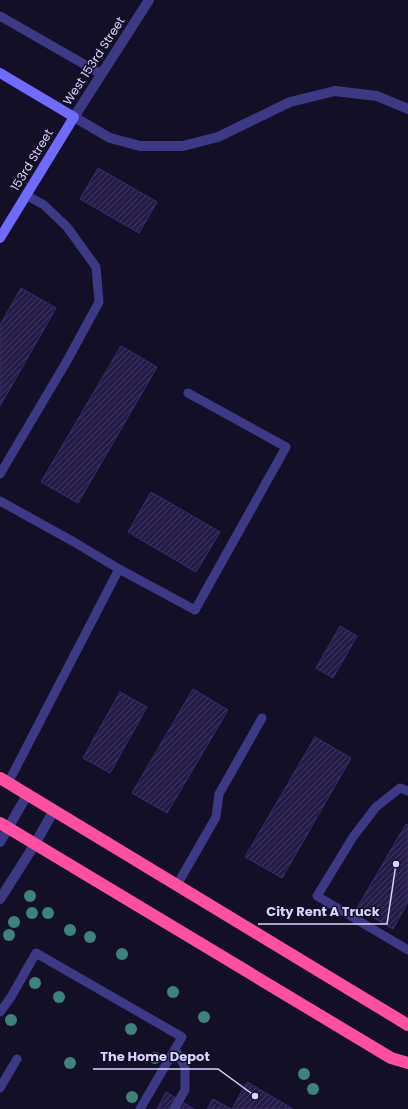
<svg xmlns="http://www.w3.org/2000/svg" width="408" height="1109" viewBox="0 0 408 1109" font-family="Poppins,sans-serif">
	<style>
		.building { fill: url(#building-hatch); stroke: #3b2d73 }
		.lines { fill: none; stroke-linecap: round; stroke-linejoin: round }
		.lane { stroke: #3d3a85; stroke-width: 9 }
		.street { stroke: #3d3a85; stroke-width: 10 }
		.secondary { stroke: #6f6bff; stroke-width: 10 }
		.highway { stroke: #ff4fa3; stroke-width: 12 }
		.tree { fill: #3d827b }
		.labels { text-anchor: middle; stroke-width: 3; stroke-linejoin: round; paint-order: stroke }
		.street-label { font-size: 12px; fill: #d9d4ff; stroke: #130f26 }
		.leader { fill: none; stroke: #d9d4ff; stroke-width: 1.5 }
		.callout-dot { fill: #d9d4ff; stroke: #130f26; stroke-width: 1.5 }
		.callout-label { font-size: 13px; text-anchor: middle; font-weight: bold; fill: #d9d4ff; stroke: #130f26; stroke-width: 3; stroke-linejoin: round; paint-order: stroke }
	</style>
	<defs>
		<pattern id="building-hatch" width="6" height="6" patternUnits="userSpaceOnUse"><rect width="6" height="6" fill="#241b47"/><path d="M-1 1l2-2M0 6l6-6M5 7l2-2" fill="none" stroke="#433b63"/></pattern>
	</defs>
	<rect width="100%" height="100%" fill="#130f26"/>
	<!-- building -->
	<g class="building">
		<path d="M98,168L157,202L139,233L80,199Z"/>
		<path d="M21,288L56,308L0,406V325Z"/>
		<path d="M121,346L157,367L78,503L41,482Z"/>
		<path d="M151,492L220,532L196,572L128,532Z"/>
		<path d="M340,626L357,636L333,678L316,668Z"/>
		<path d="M193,689L228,710L167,813L132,793Z"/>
		<path d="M120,692L147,707L110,773L83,758Z"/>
		<path d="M315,737L351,758L282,878L245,857Z"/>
		<path d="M406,824L408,825V902L393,929L357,908Z"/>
		<path d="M247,1082L293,1109H232Z"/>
		<path d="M166,1092L194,1109H157Z"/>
		<path d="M213,1099L231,1109H207Z"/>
	</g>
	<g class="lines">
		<!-- lane -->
		<g class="lane">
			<path d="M0,16L101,74"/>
			<path d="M0,474L68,359L99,302L96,267L67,227L44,205L26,195"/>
			<path d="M0,501L74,542L119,569L195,610L286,447L188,393"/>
			<path d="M8,783L119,569"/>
			<path d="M408,791L400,788L376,807L353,837L317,896L408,950"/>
			<path d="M177,885L216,817L219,794L262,718"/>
			<path d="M0,1012L11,997L36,953L182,1037L140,1109"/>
			<path d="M0,1088L17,1059"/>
			<path d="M174,1109L185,1090V1067L175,1049"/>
		</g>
		<!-- street -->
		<g class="street">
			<path d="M149,0L74,117L110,138L140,146H183L218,137L290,102L335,91L377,96L408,109"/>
			<path d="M0,842L27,795"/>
			<path d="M0,899L35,844L54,810"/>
		</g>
		<!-- secondary -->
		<path class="secondary" d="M0,73L74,117L0,238"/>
		<!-- highway -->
		<g class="highway">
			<path d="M0,778L408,1025"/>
			<path d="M0,823L391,1058L408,1063"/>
		</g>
	</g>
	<!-- trees -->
	<g class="tree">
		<circle cx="30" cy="896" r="6"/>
		<circle cx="32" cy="913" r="6"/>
		<circle cx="48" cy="913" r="6"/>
		<circle cx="14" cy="922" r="6"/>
		<circle cx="70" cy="930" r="6"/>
		<circle cx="9" cy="935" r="6"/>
		<circle cx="90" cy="937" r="6"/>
		<circle cx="122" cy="954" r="6"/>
		<circle cx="35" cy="983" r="6"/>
		<circle cx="173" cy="992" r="6"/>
		<circle cx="59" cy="997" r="6"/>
		<circle cx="204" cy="1017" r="6"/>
		<circle cx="11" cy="1020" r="6"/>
		<circle cx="131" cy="1029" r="6"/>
		<circle cx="155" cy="1058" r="6"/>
		<circle cx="70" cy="1063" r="6"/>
		<circle cx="304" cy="1074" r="6"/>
		<circle cx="313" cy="1089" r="6"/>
		<circle cx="132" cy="1097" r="6"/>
	</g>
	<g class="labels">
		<!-- street labels -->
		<g class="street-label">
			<text transform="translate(94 61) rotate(-57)" y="4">West 153rd Street</text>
			<text transform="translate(32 160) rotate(-59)" y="4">153rd Street</text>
		</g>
	</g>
	<!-- callouts -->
	<path class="leader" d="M396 864L387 924H258M255 1096L218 1069H93"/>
	<g class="callout-dot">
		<circle cx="396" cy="864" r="4"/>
		<circle cx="255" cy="1096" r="4"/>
	</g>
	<g class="callout-label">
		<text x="323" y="916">City Rent A Truck</text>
		<text x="155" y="1061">The Home Depot</text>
	</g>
</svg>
